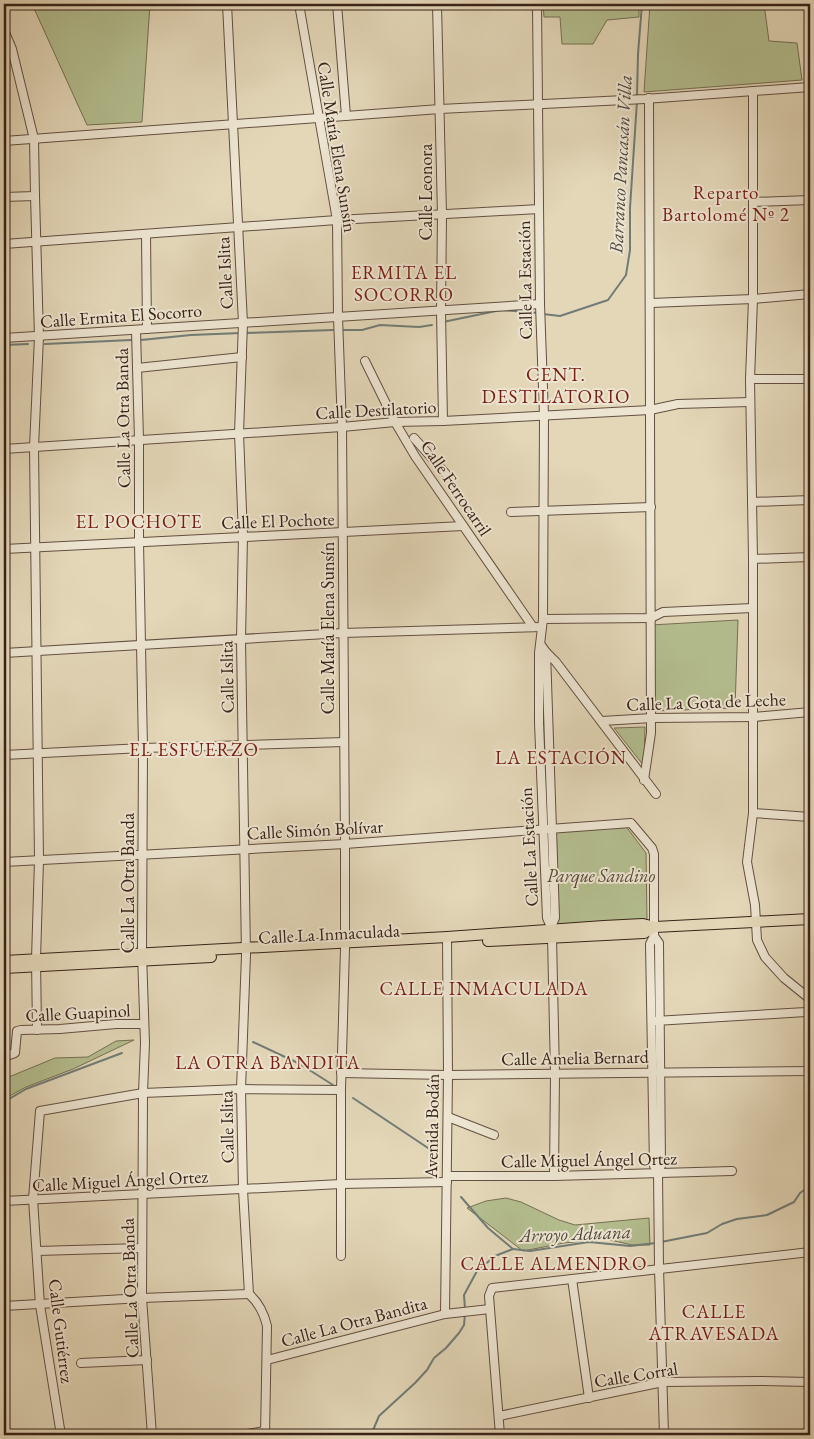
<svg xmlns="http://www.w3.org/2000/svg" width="814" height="1439" viewBox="0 0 814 1439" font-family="'EB Garamond',serif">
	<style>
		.green { fill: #b4be8f; stroke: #767054 }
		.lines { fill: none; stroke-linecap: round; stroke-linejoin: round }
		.stream { stroke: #717c76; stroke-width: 2 }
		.minor-casing { stroke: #644f41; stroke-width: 10 }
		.major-casing { stroke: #392219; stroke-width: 12 }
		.minor { stroke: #ede5d1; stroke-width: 8 }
		.major { stroke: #e3d7b8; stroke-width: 10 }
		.labels { text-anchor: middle; stroke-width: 4; stroke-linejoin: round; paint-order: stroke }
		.street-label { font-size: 18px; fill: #392219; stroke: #ede5d1 }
		.park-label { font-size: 18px; font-style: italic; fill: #584936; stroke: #ede5d1 }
		.water-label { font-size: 19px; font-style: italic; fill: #504840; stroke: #ede5d1 }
		.neighbourhood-label { font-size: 19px; letter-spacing: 1px; fill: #7a1f14; stroke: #ede5d1 }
	</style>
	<rect width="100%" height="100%" fill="#e3d7b8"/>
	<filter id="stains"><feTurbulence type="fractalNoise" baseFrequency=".004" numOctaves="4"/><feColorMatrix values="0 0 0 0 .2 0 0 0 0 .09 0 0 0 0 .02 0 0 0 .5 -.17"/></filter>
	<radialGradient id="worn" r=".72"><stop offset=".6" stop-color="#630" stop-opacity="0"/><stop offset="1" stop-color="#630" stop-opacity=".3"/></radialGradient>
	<!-- green -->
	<g class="green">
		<path d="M32,4H150L142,122L87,125Z"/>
		<path d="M543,4H639V17L607,20L593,44H562L560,17H544Z"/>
		<path d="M650,4H764L769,41L797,43L802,80L644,92Z"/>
		<path d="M738,620L735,708L654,711L651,625Z"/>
		<path d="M645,727L644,766L614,728Z"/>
		<path d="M625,825L646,853L647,920L557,926L553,832Z"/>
		<path d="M134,1040L73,1069L26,1087L4,1099V1079L55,1058L88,1057L116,1041Z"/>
		<path d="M506,1198L521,1202L559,1220L575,1225L649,1218L650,1245H632L606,1239L564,1243L523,1251L467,1208L486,1201Z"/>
	</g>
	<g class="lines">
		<!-- stream -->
		<g class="stream">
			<path d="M637,96L638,54L642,4"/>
			<path d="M543,314L560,316L608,300L626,275L630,250V208L637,101"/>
			<path d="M443,322L501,310L539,313"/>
			<path d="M343,330H362L380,325L419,327L432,325"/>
			<path d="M245,333L333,330"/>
			<path d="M141,340L191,335L241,333"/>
			<path d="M45,344L131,340"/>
			<path d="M4,345L28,344"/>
			<path d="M253,1042L300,1064L333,1085"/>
			<path d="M353,1098L437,1154"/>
			<path d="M4,1102L26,1089L122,1053"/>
			<path d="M461,1197L488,1228L513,1249"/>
			<path d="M661,1242L707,1233L722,1224L737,1219L767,1215L794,1202L800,1193L810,1186"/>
			<path d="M465,1309L464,1295L477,1271L495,1256L513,1249L530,1251L589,1242L630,1246L656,1243"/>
			<path d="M371,1435L379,1416L415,1383L427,1370L434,1358L446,1348L459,1333L464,1325L465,1314"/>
		</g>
		<defs>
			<g id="minor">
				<path d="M227,4L243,323L239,433L243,536L241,640L246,955L241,1089L243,1190L249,1294C259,1303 264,1313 267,1326L265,1435"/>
				<path d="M299,4L337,220L338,317L342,427L345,844V948L341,1090V1256"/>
				<path d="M337,4L346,116"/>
				<path d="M437,4L442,215L441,311L443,421"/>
				<path d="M537,4L540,304L544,416L543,619L539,653V723L547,918L551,927L552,937L555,1074L554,1176"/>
				<path d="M4,30L12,49L34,139L35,196L39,337L34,447L39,860L36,959L37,1030"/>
				<path d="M753,91V299L750,379L753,559V813L747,862L755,905L757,940L765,957L784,978L810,999"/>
				<path d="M4,141L440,109L645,99L810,87"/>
				<path d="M4,197L35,196"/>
				<path d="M753,202L810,200"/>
				<path d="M146,234L147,329"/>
				<path d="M4,244L337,220L539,209"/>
				<path d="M651,303L753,299L810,294"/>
				<path d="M136,330L139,440V542L143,748L142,953L145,1043L143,1093L142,1298L152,1435"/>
				<path d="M4,338L540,304"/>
				<path d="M365,361L395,422L415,456L533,627"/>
				<path d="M137,368L242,357"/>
				<path d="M750,379H810"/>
				<path d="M414,438L446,474"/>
				<path d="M4,449L342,427L395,422L443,421L650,410L678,404L750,402"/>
				<path d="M752,502L810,500"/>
				<path d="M511,512L651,507"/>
				<path d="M4,549L463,526"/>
				<path d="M753,559L810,557"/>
				<path d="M543,619L651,618L663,612L753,608"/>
				<path d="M541,645L546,652L555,918L551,927"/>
				<path d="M4,653L343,633L542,627"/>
				<path d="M543,653L546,652L556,662L656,794"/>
				<path d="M602,721L652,718L754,717L810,712"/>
				<path d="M4,755L143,748L344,742"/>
				<path d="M644,780L651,733L649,98"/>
				<path d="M753,813L810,817"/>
				<path d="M4,862L345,844L631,823L652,848L654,854V936L650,944L654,1166L658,1171L659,1268L664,1435"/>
				<path d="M654,936L659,943L661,1166L658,1171"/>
				<path d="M655,1021L806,1012L810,1011"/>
				<path d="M4,1057L15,1053L17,1031L21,1030L60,1029L116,1024H144"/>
				<path d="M341,1073L448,1075L810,1071"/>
				<path d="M448,1117L494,1135"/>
				<path d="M447,1176H554L732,1171"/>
				<path d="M4,1201L341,1184L447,1182"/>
				<path d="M37,1251L142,1248"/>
				<path d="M572,1279L589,1398"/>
				<path d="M4,1306L142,1298L249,1294"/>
				<path d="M445,1314L448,1075L447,937"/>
				<path d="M267,1360L445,1314L490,1309"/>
				<path d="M81,1363L147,1360"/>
				<path d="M499,1416L663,1382L761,1381L810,1382"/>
				<path d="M61,1435L40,1305L33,1199L40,1111L143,1093L241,1089L341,1090"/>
				<path d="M241,1435L265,1431"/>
				<path d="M488,1435L500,1433"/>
				<path d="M500,1435L489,1296L492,1288L810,1252"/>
			</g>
			<g id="major">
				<path d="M488,941L644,933L655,927"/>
				<path d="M4,961L447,937L604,926L643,924L655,927L810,919"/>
				<path d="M4,968L211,957"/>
			</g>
		</defs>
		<!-- minor casing -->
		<use href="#minor" class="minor-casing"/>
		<!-- major casing -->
		<use href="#major" class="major-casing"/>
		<!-- minor -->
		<use href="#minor" class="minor"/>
		<!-- major -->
		<use href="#major" class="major"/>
	</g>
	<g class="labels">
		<!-- street labels -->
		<g class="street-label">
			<text transform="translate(337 147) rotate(81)" y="6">Calle María Elena Sunsín</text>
			<text transform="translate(426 192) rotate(-90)" y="6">Calle Leonora</text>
			<text transform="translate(225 273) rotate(-93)" y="6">Calle Islita</text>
			<text transform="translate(525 280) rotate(-91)" y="6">Calle La Estación</text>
			<text transform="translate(121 316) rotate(-4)" y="6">Calle Ermita El Socorro</text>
			<text transform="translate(376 410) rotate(-3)" y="6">Calle Destilatorio</text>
			<text transform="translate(123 418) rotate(-91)" y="6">Calle La Otra Banda</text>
			<text transform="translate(456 488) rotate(56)" y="6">Calle Ferrocarril</text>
			<text transform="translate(278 521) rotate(-2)" y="6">Calle El Pochote</text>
			<text transform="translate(328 628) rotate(-90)" y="6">Calle María Elena Sunsín</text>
			<text transform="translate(227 677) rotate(-91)" y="6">Calle Islita</text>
			<text transform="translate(706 702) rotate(-2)" y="6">Calle La Gota de Leche</text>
			<text transform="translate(315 830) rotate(-3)" y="6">Calle Simón Bolívar</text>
			<text transform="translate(529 847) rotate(-93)" y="6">Calle La Estación</text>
			<text transform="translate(128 883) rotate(-90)" y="6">Calle La Otra Banda</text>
			<text transform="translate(329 934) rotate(-3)" y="6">Calle La Inmaculada</text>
			<text transform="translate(78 1013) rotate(-3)" y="6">Calle Guapinol</text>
			<text transform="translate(575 1058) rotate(-1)" y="6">Calle Amelia Bernard</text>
			<text transform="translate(432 1126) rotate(-89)" y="6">Avenida Bodán</text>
			<text transform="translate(227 1127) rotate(-91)" y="6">Calle Islita</text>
			<text transform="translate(589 1160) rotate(-1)" y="6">Calle Miguel Ángel Ortez</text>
			<text transform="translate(120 1181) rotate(-3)" y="6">Calle Miguel Ángel Ortez</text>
			<text transform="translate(130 1288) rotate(-92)" y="6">Calle La Otra Banda</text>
			<text transform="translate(354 1322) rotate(-15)" y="6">Calle La Otra Bandita</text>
			<text transform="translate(61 1331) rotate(83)" y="6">Calle Gutiérrez</text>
			<text transform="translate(636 1375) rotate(-9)" y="6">Calle Corral</text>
		</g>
		<!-- park labels -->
		<g class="park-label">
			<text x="601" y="882">Parque Sandino</text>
		</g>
		<!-- water labels -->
		<g class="water-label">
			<text transform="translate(620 164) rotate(-87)" y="7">Barranco Pancasán Villa</text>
			<text transform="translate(575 1233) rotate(-2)" y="7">Arroyo Aduana</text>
		</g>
		<!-- neighbourhood labels -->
		<g class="neighbourhood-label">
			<text x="726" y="199">Reparto<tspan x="726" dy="22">Bartolomé Nº 2</tspan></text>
			<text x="404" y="279">ERMITA EL<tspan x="404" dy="22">SOCORRO</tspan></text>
			<text x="556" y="381">CENT.<tspan x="556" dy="22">DESTILATORIO</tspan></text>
			<text x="139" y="528">EL POCHOTE</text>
			<text x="194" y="756">EL ESFUERZO</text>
			<text x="561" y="764">LA ESTACIÓN</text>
			<text x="484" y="995">CALLE INMACULADA</text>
			<text x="268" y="1069">LA OTRA BANDITA</text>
			<text x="554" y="1270">CALLE ALMENDRO</text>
			<text x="714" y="1318">CALLE<tspan x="714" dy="22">ATRAVESADA</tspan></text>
		</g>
	</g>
	<!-- margin -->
	<rect width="814" height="1439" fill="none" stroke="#e3d7b8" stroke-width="20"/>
	<rect x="5" y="5" width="804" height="1429" fill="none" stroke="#392219" stroke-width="2.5"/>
	<rect x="10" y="10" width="794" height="1419" fill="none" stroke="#392219"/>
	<rect width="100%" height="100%" filter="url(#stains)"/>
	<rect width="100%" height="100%" fill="url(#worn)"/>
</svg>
